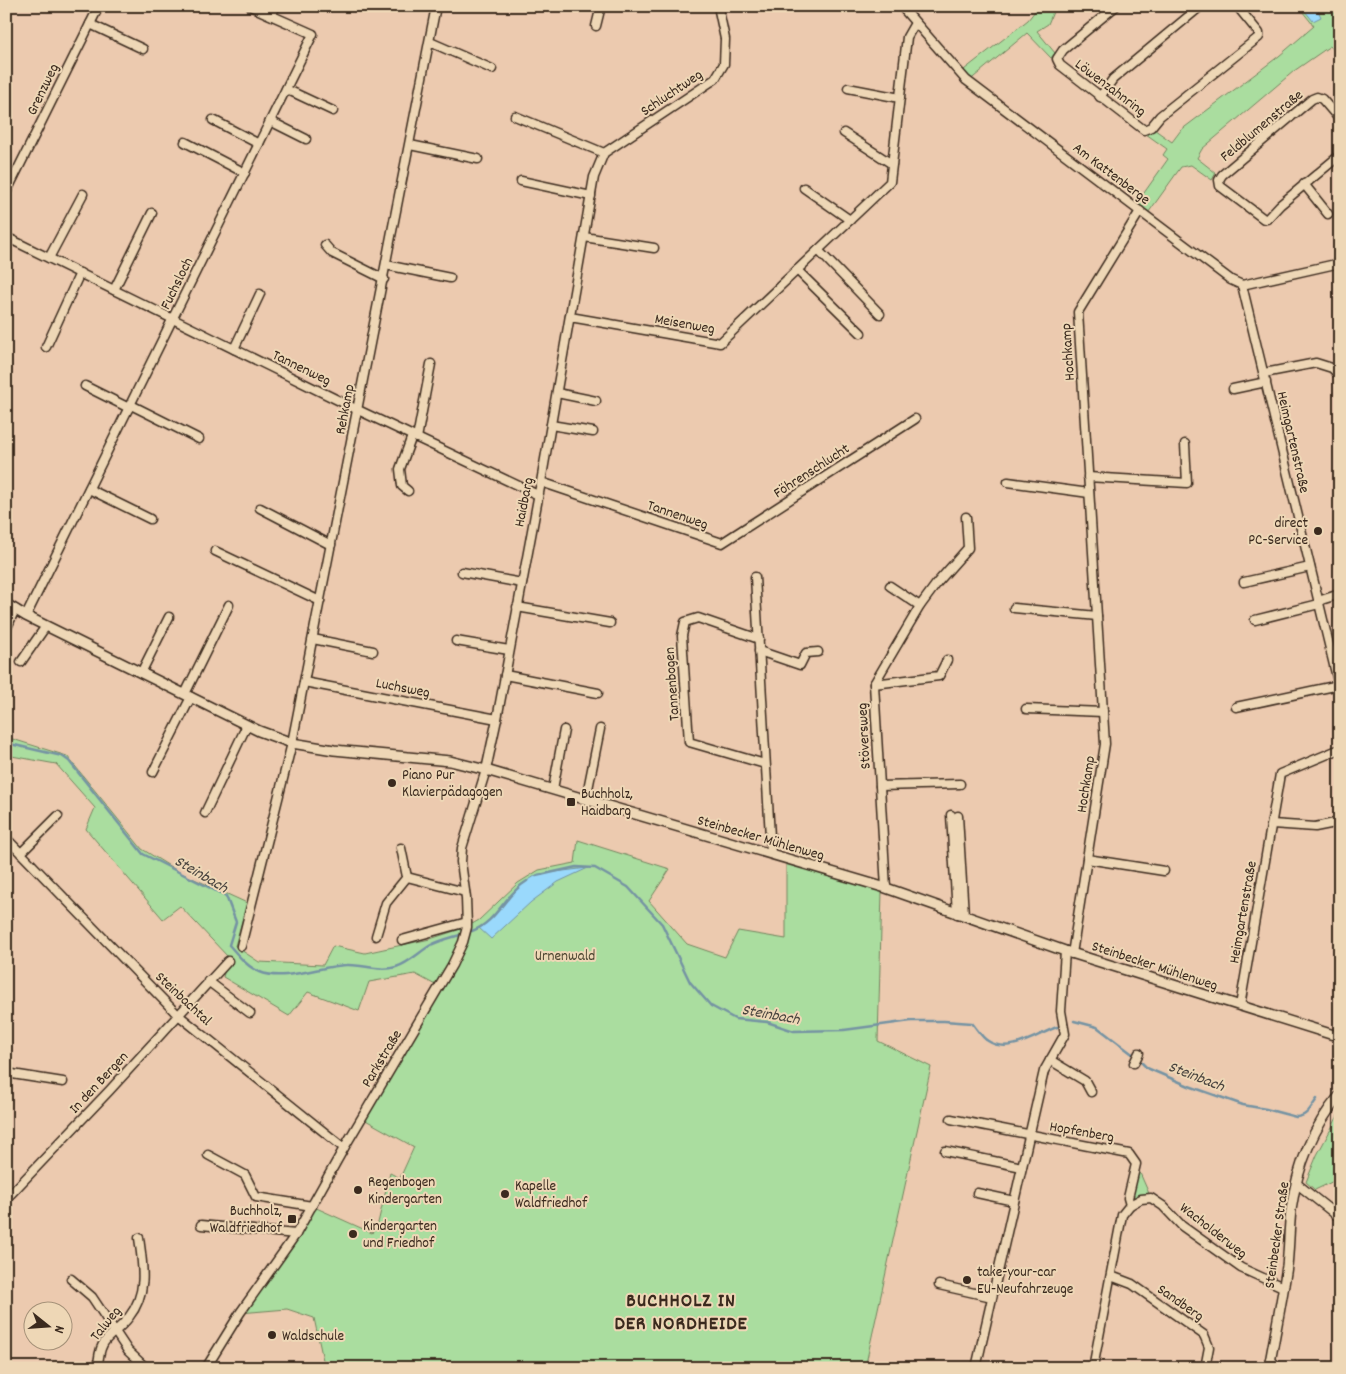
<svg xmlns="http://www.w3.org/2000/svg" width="1346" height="1374" viewBox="0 0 1346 1374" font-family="Dekko,sans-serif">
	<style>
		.green { fill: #aadd9f; stroke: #72845e }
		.water { fill: #9ad9fc; stroke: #7493a3 }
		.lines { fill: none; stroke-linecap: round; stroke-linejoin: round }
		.stream { stroke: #7493a3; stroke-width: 2.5 }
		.minor-casing { stroke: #3b2a1e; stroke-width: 11 }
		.tertiary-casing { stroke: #3b2a1e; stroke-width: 12 }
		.minor { stroke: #eed7b6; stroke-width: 8 }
		.tertiary { stroke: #eed7b6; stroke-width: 9 }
		.poi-dot { fill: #3b2a1e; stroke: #eed7b6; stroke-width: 2 }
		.labels { text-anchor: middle; stroke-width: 4; stroke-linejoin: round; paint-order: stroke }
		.street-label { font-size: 15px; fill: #3b2a1e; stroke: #eed7b6 }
		.poi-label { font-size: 15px; fill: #3b2a1e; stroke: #eed7b6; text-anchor: start }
		.park-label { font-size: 15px; fill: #4c4531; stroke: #eed7b6 }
		.water-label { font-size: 16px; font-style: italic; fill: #49443f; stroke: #eed7b6 }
		.district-label { font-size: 20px; font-weight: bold; letter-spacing: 1px; fill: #3b2a1e; stroke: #eed7b6 }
	</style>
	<rect width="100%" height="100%" fill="#eccaaf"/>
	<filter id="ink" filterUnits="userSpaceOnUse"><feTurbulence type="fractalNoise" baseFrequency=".02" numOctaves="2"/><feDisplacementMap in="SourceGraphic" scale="10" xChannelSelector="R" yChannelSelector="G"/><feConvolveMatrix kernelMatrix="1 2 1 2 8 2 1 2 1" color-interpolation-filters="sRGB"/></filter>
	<g filter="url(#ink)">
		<!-- green -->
		<g class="green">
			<path d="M1039,6H1060L1053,12L1048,24L1037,31L1055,53L1051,58L1027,33L968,82L960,73L1028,20Z"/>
			<path d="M1298,6H1340V57L1330,46L1294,71L1202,149L1197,158L1216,173L1212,180L1191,165L1181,167L1146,216L1134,207L1168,159L1163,155L1167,149L1146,134L1151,127L1172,142L1181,130L1279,56L1314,26Z"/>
			<path d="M6,737L67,756L142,849L179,872L247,903L235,946L259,962L323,965L333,946L365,953L430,939L467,927L479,920L518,883L539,870L575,863L578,840L670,869L649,901L687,944L725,957L738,931L786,939V858L882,891L878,1041L931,1067L865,1368H343V1366L323,1360L314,1318L287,1309L240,1313L312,1206L372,1233L377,1227L390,1173L400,1178L414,1147L362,1118L439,987L415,974L369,982L359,1011L308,992L289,1016L223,977L228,957L180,906L163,919L86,829L95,808L56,764L6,755Z"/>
			<path d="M1340,1112V1178L1315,1190L1306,1182L1317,1155Z"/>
			<path d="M1136,1164L1151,1198L1130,1205Z"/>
		</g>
		<!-- water -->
		<g class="water">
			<path d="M1301,6H1316L1321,17L1313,21Z"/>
			<path d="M588,868L558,882L531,902L491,939L479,928L491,919L519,886L538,874Z"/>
		</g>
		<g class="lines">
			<!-- stream -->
			<g class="stream">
				<path d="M6,743L62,756L69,761L143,854L226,896L236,922L229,945C238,955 247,967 260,972C283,982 321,966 346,965C362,964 380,972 396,967C409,963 419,952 431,945C441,940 450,938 460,935"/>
				<path d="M536,876L576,867L595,868L628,887L662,924L690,982L711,1006L735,1019L767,1022L794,1031L844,1030L911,1021H944L972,1023C977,1029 982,1038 988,1041C1009,1055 1038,1034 1057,1027"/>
				<path d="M472,931C497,922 505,894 527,881"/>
				<path d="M1074,1021L1097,1027L1135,1056"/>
				<path d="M1139,1060L1147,1068L1189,1086L1243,1105L1266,1109L1296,1117C1307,1117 1311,1107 1317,1099"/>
			</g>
			<defs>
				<g id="minor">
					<path d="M901,6L966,80L1231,280L1242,285L1340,263"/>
					<path d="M1116,6L1063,50L1057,59L1060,65L1144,130L1151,127L1160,116L1259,37V33L1237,6"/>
					<path d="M269,14L277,6"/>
					<path d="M90,24L143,49"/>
					<path d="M596,26L601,6"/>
					<path d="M430,42L492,69"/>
					<path d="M848,88L900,98"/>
					<path d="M286,89L333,111"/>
					<path d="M1100,97L1113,79L1201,6"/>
					<path d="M515,116L604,153"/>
					<path d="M213,120L259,144"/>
					<path d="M1340,120L1322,99L1317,97L1312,99L1222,175L1219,180L1220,186L1264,219H1267L1280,205L1340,155"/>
					<path d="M270,121L306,139"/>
					<path d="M844,133L892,164"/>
					<path d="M185,142L245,173"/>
					<path d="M410,145L478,159"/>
					<path d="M521,181L591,196"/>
					<path d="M1304,184L1328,214"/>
					<path d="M804,188L850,220"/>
					<path d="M6,193L99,6"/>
					<path d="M6,237L358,410L538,495"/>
					<path d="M584,237L654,248"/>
					<path d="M325,245L332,253L384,279"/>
					<path d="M818,250L880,314"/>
					<path d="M49,258L83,194"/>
					<path d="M386,265L450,278"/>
					<path d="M797,270L861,333"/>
					<path d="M1242,285L1340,690"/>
					<path d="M114,290L152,213"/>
					<path d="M570,317L720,343L890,182L907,37L915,23"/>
					<path d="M46,347L80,273"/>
					<path d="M234,349L260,294"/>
					<path d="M1264,373L1316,363L1332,368L1340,376"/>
					<path d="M85,386L129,408"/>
					<path d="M1233,389L1266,382"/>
					<path d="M557,393L596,401"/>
					<path d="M131,405L199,439"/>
					<path d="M551,425L593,432"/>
					<path d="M417,438L431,364"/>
					<path d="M1088,477L1187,483L1185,444"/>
					<path d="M541,482L722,543L915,419"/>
					<path d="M1008,482L1089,493"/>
					<path d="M89,489L150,519"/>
					<path d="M408,491L402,486L400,469L412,436"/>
					<path d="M260,508L331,545"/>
					<path d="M215,551L320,601"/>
					<path d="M462,572L522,583"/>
					<path d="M755,577L771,854"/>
					<path d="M1244,582L1310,567"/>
					<path d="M890,586L920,606"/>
					<path d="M1318,601L1340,594"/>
					<path d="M517,607L610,623"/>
					<path d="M1014,608L1097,616"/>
					<path d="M26,616L313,34L250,6"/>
					<path d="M1255,620L1319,604"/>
					<path d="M6,630L15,609"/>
					<path d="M313,639L373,651"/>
					<path d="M759,639L698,618L685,622L682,636L689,742L765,764"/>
					<path d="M456,641L509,650"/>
					<path d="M759,651L800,665L806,653L818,652"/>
					<path d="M21,662L46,626"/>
					<path d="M141,673L169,617"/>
					<path d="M505,675L598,693"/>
					<path d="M304,682L497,719"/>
					<path d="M874,684L939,676L947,660"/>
					<path d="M185,694L229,605"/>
					<path d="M1236,707L1339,685"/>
					<path d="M1026,709L1103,712"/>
					<path d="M153,772L191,697"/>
					<path d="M880,786L960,784"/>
					<path d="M553,789L564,730"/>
					<path d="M586,799L600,729"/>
					<path d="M205,813L247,725"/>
					<path d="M951,815L957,914"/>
					<path d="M958,816L964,915"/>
					<path d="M1272,824L1315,827L1340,822"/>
					<path d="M6,841L10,842L177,1014L344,1148"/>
					<path d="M21,853L58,816"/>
					<path d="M1087,859L1164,871"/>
					<path d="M407,877L465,892"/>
					<path d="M886,888L874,684L920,606L937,583L968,548L966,517"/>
					<path d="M376,936L386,903L407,877L401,848"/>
					<path d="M402,940L467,922"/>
					<path d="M241,946L292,743L436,6"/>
					<path d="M1072,954L1105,744L1078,312L1140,211"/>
					<path d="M208,981L250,1013"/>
					<path d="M1240,1006L1280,774L1340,749"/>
					<path d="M1050,1060L1085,1081L1091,1092"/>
					<path d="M1134,1063L1139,1053"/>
					<path d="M6,1073L63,1082"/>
					<path d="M951,1119L1129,1154L1136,1164L1128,1198L1130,1205"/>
					<path d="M945,1151L1022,1167"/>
					<path d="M208,1155L245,1175L256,1197L312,1206"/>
					<path d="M1296,1183L1340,1218"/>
					<path d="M977,1193L1014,1201"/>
					<path d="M6,1199L109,1091L228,961"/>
					<path d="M201,1225L296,1234"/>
					<path d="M1111,1276L1132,1284L1204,1335L1209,1347L1205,1368"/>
					<path d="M71,1279L92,1297L128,1351L146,1368"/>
					<path d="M939,1285L992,1297"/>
					<path d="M1270,1359L1278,1368"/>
					<path d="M98,1368C99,1334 112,1339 129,1317C148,1293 143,1266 139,1238"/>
					<path d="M206,1368L240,1313L296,1234L344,1148L452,965L463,942L467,927L466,898L461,862L462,848L486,770L497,719L541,482L594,177L604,153L715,79L724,64L725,39L718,6"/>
					<path d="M976,1368L1044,1071L1065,1034L1061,1011L1065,951"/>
					<path d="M1093,1368L1122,1215L1130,1205L1141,1199L1151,1198L1163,1206L1182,1226L1241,1268L1283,1287"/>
				</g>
				<g id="tertiary">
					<path d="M6,604L26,616L259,731L292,743L334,750L450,761L486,770L886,888L1065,951L1340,1037"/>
					<path d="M1269,1368C1275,1334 1282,1300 1287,1266C1289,1248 1289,1228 1291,1210C1297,1168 1313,1127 1340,1095"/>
				</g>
			</defs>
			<!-- minor casing -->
			<use href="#minor" class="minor-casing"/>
			<!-- tertiary casing -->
			<use href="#tertiary" class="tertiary-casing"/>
			<!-- minor -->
			<use href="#minor" class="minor"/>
			<!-- tertiary -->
			<use href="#tertiary" class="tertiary"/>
		</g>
	</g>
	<!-- markers -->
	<g class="poi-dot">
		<circle cx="1318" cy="531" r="5"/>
		<circle cx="392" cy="783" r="5"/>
		<rect x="566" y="797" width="10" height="10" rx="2.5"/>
		<circle cx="358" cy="1190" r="5"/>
		<circle cx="505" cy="1194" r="5"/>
		<rect x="287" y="1214" width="10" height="10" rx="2.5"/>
		<circle cx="353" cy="1234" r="5"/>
		<circle cx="967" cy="1280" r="5"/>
		<circle cx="272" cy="1335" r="5"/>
	</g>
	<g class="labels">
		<!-- street labels -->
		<g class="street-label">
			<text transform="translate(1111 87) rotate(37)" y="5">Löwenzahnring</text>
			<text transform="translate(42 89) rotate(-64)" y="5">Grenzweg</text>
			<text transform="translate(671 92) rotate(-34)" y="5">Schluchtweg</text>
			<text transform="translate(1261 125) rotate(-40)" y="5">Feldblumenstraße</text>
			<text transform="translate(1112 173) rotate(37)" y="5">Am Kattenberge</text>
			<text transform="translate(176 283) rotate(-64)" y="5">Fuchsloch</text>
			<text transform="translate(685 323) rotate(10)" y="5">Meisenweg</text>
			<text transform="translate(1067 352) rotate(-94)" y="5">Hochkamp</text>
			<text transform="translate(302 367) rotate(26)" y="5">Tannenweg</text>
			<text transform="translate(344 409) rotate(-79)" y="5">Rehkamp</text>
			<text transform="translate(1294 442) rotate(77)" y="5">Heimgartenstraße</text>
			<text transform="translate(811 470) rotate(-33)" y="5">Föhrenschlucht</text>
			<text transform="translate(523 502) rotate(-79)" y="5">Haidbarg</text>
			<text transform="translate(678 514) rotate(19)" y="5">Tannenweg</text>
			<text transform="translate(671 684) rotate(-94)" y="5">Tannenbogen</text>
			<text transform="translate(403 687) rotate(11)" y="5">Luchsweg</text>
			<text transform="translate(863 736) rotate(-93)" y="5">Stöversweg</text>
			<text transform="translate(1085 784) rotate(-81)" y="5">Hochkamp</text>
			<text transform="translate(761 837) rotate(16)" y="5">Steinbecker Mühlenweg</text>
			<text transform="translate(1242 912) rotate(-80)" y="5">Heimgartenstraße</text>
			<text transform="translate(1155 965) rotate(18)" y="5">Steinbecker Mühlenweg</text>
			<text transform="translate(184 998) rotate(43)" y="5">Steinbachtal</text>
			<text transform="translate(381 1058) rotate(-59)" y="5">Parkstraße</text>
			<text transform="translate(98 1082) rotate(-47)" y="5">In den Bergen</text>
			<text transform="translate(1082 1131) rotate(10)" y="5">Hopfenberg</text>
			<text transform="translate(1214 1230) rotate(38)" y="5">Wacholderweg</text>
			<text transform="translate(1276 1235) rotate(-82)" y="5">Steinbecker Straße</text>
			<text transform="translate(1181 1302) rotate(35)" y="5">Sandberg</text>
			<text transform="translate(105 1323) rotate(-51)" y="5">Talweg</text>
		</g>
		<!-- poi labels -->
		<g class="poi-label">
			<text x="1308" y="527" text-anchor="end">direct<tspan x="1308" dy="17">PC-Service</tspan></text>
			<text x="402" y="779">Piano Pur<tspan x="402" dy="17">Klavierpädagogen</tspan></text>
			<text x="581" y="798">Buchholz,<tspan x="581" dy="17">Haidbarg</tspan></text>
			<text x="368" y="1186">Regenbogen<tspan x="368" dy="17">Kindergarten</tspan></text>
			<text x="515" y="1190">Kapelle<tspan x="515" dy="17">Waldfriedhof</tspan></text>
			<text x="282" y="1215" text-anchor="end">Buchholz,<tspan x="282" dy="17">Waldfriedhof</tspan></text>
			<text x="363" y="1230">Kindergarten<tspan x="363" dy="17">und Friedhof</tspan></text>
			<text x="977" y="1276">take-your-car<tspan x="977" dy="17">EU-Neufahrzeuge</tspan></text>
			<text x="282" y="1340">Waldschule</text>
		</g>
		<!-- park labels -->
		<g class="park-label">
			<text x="565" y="960">Urnenwald</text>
		</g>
		<!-- water labels -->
		<g class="water-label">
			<text transform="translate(202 873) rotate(30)" y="6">Steinbach</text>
			<text transform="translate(771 1013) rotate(10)" y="6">Steinbach</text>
			<text transform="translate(1197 1075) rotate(21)" y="6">Steinbach</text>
		</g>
		<!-- district labels -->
		<g class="district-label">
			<text x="681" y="1306">BUCHHOLZ IN<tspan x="681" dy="23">DER NORDHEIDE</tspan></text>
		</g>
	</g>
	<!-- margin -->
	<rect width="1346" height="1374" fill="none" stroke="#eed7b6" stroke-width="25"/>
	<rect x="12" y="12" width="1321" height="1349" fill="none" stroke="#3b2a1e" stroke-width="2" filter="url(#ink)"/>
	<!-- north arrow -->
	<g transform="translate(48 1326) rotate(107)"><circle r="24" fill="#eed7b6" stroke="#a69279"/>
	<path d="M0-4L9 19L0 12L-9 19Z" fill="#3b2a1e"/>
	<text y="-8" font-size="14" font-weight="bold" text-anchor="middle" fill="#3b2a1e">N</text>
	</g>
</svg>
